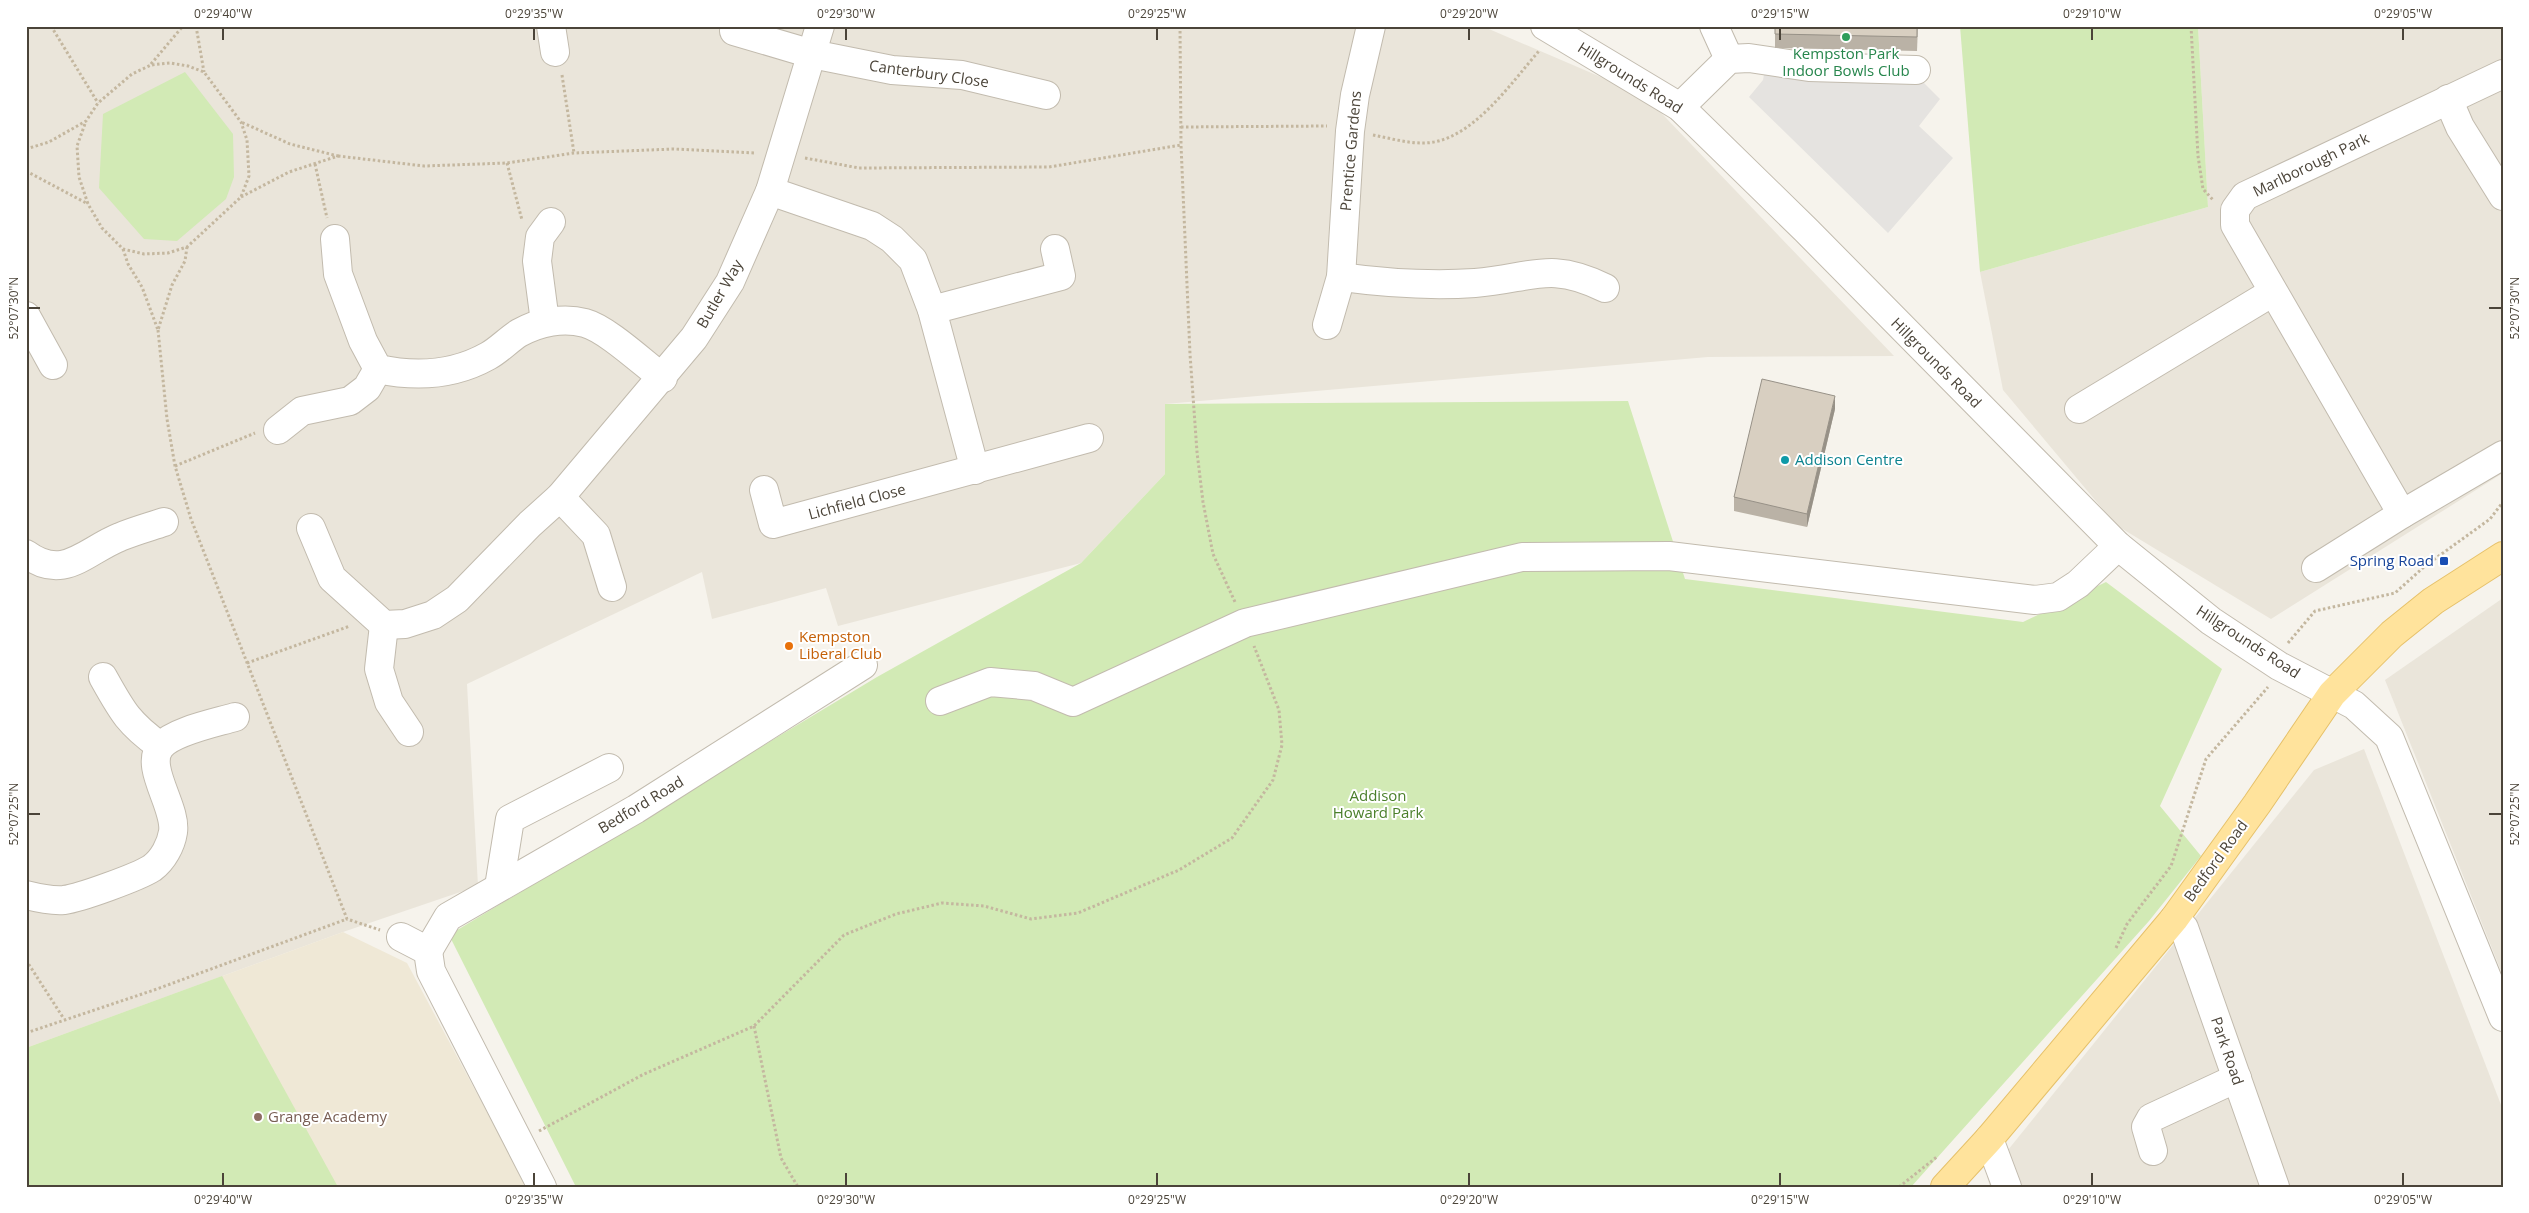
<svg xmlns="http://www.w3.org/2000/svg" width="2529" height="1213" viewBox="0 0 2529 1213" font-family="'Open Sans',sans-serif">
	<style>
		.residential { fill: #eae5da }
		.education { fill: #efe8d6 }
		.green { fill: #d2eab5 }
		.parking { fill: #e5e3e0 }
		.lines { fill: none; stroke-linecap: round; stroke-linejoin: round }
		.minor-casing { stroke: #c2bbae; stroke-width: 30 }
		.major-casing { stroke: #e6c16a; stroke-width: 30 }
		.path { stroke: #c4b79f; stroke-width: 3; stroke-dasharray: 2.5 2.5; stroke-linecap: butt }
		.minor { stroke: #fff; stroke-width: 28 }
		.major { stroke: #ffe39c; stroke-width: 28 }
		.wall { fill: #bab2a6 }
		.shaded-wall { fill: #979187 }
		.building { fill: #d8cfc1; stroke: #979187 }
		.ticks { fill: none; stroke: #4b4439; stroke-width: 2 }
		.leisure-dot { fill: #2e9e5b; stroke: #fff; stroke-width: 2 }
		.culture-dot { fill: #0f9aa8; stroke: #fff; stroke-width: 2 }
		.transit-dot { fill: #1a4fb4; stroke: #fff; stroke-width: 2 }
		.food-dot { fill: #e8710a; stroke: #fff; stroke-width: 2 }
		.education-dot { fill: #8d6e63; stroke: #fff; stroke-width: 2 }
		.labels { text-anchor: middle; stroke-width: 4; stroke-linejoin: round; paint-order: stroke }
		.leisure-label { font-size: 15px; fill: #27864d; stroke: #fff }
		.street-label { font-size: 15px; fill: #4b4439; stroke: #fff }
		.culture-label { font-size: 15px; fill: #0d838f; stroke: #fff; text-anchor: start }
		.transit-label { font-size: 15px; fill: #164399; stroke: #fff; text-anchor: end }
		.food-label { font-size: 15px; fill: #c56008; stroke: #fff; text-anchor: start }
		.park-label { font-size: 15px; fill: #4a7f2a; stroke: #fff }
		.education-label { font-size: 15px; fill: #785e54; stroke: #fff; text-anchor: start }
		.neatline { fill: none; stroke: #4b4439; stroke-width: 2 }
		.ticks-label { font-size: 12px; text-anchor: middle; fill: #4b4439 }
	</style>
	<rect width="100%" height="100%" fill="#f6f3ec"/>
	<!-- residential -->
	<g class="residential">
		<path d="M26,26H1482L1645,96L1894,356L1708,357L1165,404V474L1081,563L838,626L826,588L712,619L702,572L467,684L478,886L343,932L26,1048Z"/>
		<path d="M2198,26H2503V473L2271,619L2116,525L2003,390L1980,272L2208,207Z"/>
		<path d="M2503,598V976L2385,680Z"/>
		<path d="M2364,749L2503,1110V1187H1990L1987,1176L2314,770Z"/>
	</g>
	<!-- education -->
	<path class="education" d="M343,932L407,963L527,1187H26V1048Z"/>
	<!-- green -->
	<g class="green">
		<path d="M1960,26H2198L2208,207L1980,272Z"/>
		<path d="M185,72L233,134L234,177L226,199L177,241L144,239L99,188L103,114Z"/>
		<path d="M1628,401L1685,579L2023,622L2106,582L2222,669L2160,806L2201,856L2149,921L1911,1187H576L449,935L877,677L1081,563L1165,474V404Z"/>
		<path d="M222,976L338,1187H26V1048Z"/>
	</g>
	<!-- parking -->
	<path class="parking" d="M1768,52L1918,77L1940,99L1919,126L1953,158L1888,233L1749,97L1763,80Z"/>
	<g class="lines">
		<defs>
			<g id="minor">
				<path d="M551,26L555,52"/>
				<path d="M1545,26L1680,107L1806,230L2118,546L2211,621L2279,666L2354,705L2389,737L2503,1017"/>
				<path d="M1714,26L1729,59"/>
				<path d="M734,31L812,54L892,70L962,75L1046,95"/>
				<path d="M2448,99L2460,127L2503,196"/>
				<path d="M1680,107L1729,59L1749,58L1809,67L1916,70"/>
				<path d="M770,191L872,226L892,239L913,260L932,310L975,470"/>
				<path d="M335,239L338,274L363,341L378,369C415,377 454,375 488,356C499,350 508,340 519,333C539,322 563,317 585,323C607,329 643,363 663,378"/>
				<path d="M1341,277C1385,283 1430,286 1475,283C1530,279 1549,260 1605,288"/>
				<path d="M932,310L1061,276L1055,249"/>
				<path d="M26,316L53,365"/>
				<path d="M545,322L537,261L540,237L551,222"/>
				<path d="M1327,325L1341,277L1350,131L1355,95L1371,26"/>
				<path d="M2079,409L2273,292"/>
				<path d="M278,430L302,411L350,401L367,388L378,369"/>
				<path d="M764,490L773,524L1089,438"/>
				<path d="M560,497L596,535L612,587"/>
				<path d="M2402,514L2235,225V210L2245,196L2503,74"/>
				<path d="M311,528L332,578L384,625L405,624L433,615L457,599L530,524L560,497L694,338L730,282L770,191L820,26"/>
				<path d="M26,554C64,582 85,551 120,537C134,531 149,527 164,522"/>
				<path d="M2316,568L2402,514L2503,455"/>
				<path d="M384,625L379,669L389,702L409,732"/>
				<path d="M103,677C122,711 128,723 160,746"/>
				<path d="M940,701L990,682L1034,686L1073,702L1245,623L1522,557L1669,556L2035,600L2058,597L2078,584L2118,546"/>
				<path d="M499,887L510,819L609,768"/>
				<path d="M26,895C38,898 51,901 64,900C80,898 138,877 152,868C163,860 171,845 173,832C177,807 143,766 161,746C174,731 215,723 235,717"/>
				<path d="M2174,919L2184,928L2275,1187"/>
				<path d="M401,937L428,951L431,971L542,1187"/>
				<path d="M428,951L448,917L636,809L863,665"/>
				<path d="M1989,1139L2007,1187"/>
				<path d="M2153,1151L2146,1127L2151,1118L2237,1078"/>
			</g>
			<path id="major" d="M1945,1187L1989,1139L2174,919L2257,804L2332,694L2392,634L2433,601L2503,556"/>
		</defs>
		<!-- minor casing -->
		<use href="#minor" class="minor-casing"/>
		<!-- major casing -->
		<use href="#major" class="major-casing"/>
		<!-- path -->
		<g class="path">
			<path d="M51,26L98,103"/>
			<path d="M196,26L204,72"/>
			<path d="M1180,26L1181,145L1190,354L1197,452L1203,502L1213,554L1235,602"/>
			<path d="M2191,26L2198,156L2203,189L2214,201"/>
			<path d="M151,64L183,26"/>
			<path d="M562,75L574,153"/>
			<path d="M1181,127L1327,126"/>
			<path d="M1373,135C1389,138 1406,143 1422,143C1470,144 1510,84 1539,51"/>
			<path d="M26,149L49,142L86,121L98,103L132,74L151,65L170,63L188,66L204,72L241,122L247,140L249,176L241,197L187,247L168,253L144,254L123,249L102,228L88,204L79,177L77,146L86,121"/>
			<path d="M338,156L424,166L507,163L574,153L674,149L756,153"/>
			<path d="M805,158L859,168L1049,167L1181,145"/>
			<path d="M507,163L522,220"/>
			<path d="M315,164L327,218"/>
			<path d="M26,171L88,204"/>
			<path d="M241,197L289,172L338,156L290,144L241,122"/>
			<path d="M123,249L128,264L142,287L158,330L172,285L185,261L187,247"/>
			<path d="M158,330L167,419L175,466L191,519L347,919L380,930"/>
			<path d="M175,466L255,433"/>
			<path d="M2288,643L2315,611L2395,593L2425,566L2490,519L2503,502"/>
			<path d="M247,663L350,626"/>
			<path d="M2116,948L2127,924L2171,866L2206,759L2268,687"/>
			<path d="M26,960L64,1019"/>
			<path d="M754,1026L781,1158L798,1187"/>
			<path d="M26,1033L154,990L347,919"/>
			<path d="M539,1131L644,1074L754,1026L844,935L896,914L942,903L984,906L1031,919L1078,913L1179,870L1232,838L1273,780L1282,745L1279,710L1254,646"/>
			<path d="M1899,1187L1938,1156"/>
		</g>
		<!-- minor -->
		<use href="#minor" class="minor"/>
		<!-- major -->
		<use href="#major" class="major"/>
	</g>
	<!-- wall -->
	<g class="wall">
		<path d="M1775,26H1918L1917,51L1775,48Z"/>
		<path d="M1835,409L1807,527L1734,511V497Z"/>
	</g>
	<!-- shaded-wall -->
	<path class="shaded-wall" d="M1835,396V409L1807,527V514Z"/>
	<!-- building -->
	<g class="building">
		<path d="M1775,26H1917V37L1775,34Z"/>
		<path d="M1762,379L1835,396L1807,514L1734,497Z"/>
	</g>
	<!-- ticks -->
	<path class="ticks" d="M223,28V40M534,28V40M846,28V40M1157,28V40M1469,28V40M1780,28V40M2092,28V40M2403,28V40M28,308H40M2489,308H2502M28,814H40M2489,814H2502M223,1173V1186M534,1173V1186M846,1173V1186M1157,1173V1186M1469,1173V1186M1780,1173V1186M2092,1173V1186M2403,1173V1186"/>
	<!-- markers -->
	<circle class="leisure-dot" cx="1846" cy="37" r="5"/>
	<circle class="culture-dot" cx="1785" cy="460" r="5"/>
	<rect class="transit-dot" x="2439" y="556" width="10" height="10" rx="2.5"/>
	<circle class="food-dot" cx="789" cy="646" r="5"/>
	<circle class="education-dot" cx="258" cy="1117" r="5"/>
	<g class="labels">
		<!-- leisure labels -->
		<g class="leisure-label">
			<text x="1846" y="59">Kempston Park<tspan x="1846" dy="17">Indoor Bowls Club</tspan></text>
		</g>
		<!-- street labels -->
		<g class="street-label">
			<text transform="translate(929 74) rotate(8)" y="5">Canterbury Close</text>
			<text transform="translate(1630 78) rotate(32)" y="5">Hillgrounds Road</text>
			<text transform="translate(1351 151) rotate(-85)" y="5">Prentice Gardens</text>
			<text transform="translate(2311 165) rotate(-26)" y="5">Marlborough Park</text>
			<text transform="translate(720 294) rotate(-60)" y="5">Butler Way</text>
			<text transform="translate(1936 363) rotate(45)" y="5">Hillgrounds Road</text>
			<text transform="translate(857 502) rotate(-15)" y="5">Lichfield Close</text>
			<text transform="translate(2248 642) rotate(33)" y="5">Hillgrounds Road</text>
			<text transform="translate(641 805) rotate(-31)" y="5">Bedford Road</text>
			<text transform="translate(2216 861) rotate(-54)" y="5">Bedford Road</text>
			<text transform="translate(2227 1051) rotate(71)" y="5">Park Road</text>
		</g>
		<!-- culture labels -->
		<g class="culture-label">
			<text x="1795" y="465">Addison Centre</text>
		</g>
		<!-- transit labels -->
		<g class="transit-label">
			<text x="2434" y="566">Spring Road</text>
		</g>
		<!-- food labels -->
		<g class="food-label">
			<text x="799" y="642">Kempston<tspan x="799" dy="17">Liberal Club</tspan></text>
		</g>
		<!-- park labels -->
		<g class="park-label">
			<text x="1378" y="801">Addison<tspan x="1378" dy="17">Howard Park</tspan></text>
		</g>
		<!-- education labels -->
		<g class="education-label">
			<text x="268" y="1122">Grange Academy</text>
		</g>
	</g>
	<!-- border -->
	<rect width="2529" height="1213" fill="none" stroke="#ffffff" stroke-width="55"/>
	<rect x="28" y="28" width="2474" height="1158" class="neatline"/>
	<g class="ticks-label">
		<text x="223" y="18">0°29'40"W</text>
		<text x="534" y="18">0°29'35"W</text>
		<text x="846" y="18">0°29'30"W</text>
		<text x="1157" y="18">0°29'25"W</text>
		<text x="1469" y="18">0°29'20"W</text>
		<text x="1780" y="18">0°29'15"W</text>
		<text x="2092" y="18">0°29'10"W</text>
		<text x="2403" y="18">0°29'05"W</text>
		<text transform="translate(14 308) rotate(-90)" y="4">52°07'30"N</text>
		<text transform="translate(2515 308) rotate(-90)" y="4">52°07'30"N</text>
		<text transform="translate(14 814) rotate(-90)" y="4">52°07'25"N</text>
		<text transform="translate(2515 814) rotate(-90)" y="4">52°07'25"N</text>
		<text x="223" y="1204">0°29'40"W</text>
		<text x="534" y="1204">0°29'35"W</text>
		<text x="846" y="1204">0°29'30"W</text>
		<text x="1157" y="1204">0°29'25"W</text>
		<text x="1469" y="1204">0°29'20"W</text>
		<text x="1780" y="1204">0°29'15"W</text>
		<text x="2092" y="1204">0°29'10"W</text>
		<text x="2403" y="1204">0°29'05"W</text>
	</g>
</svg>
